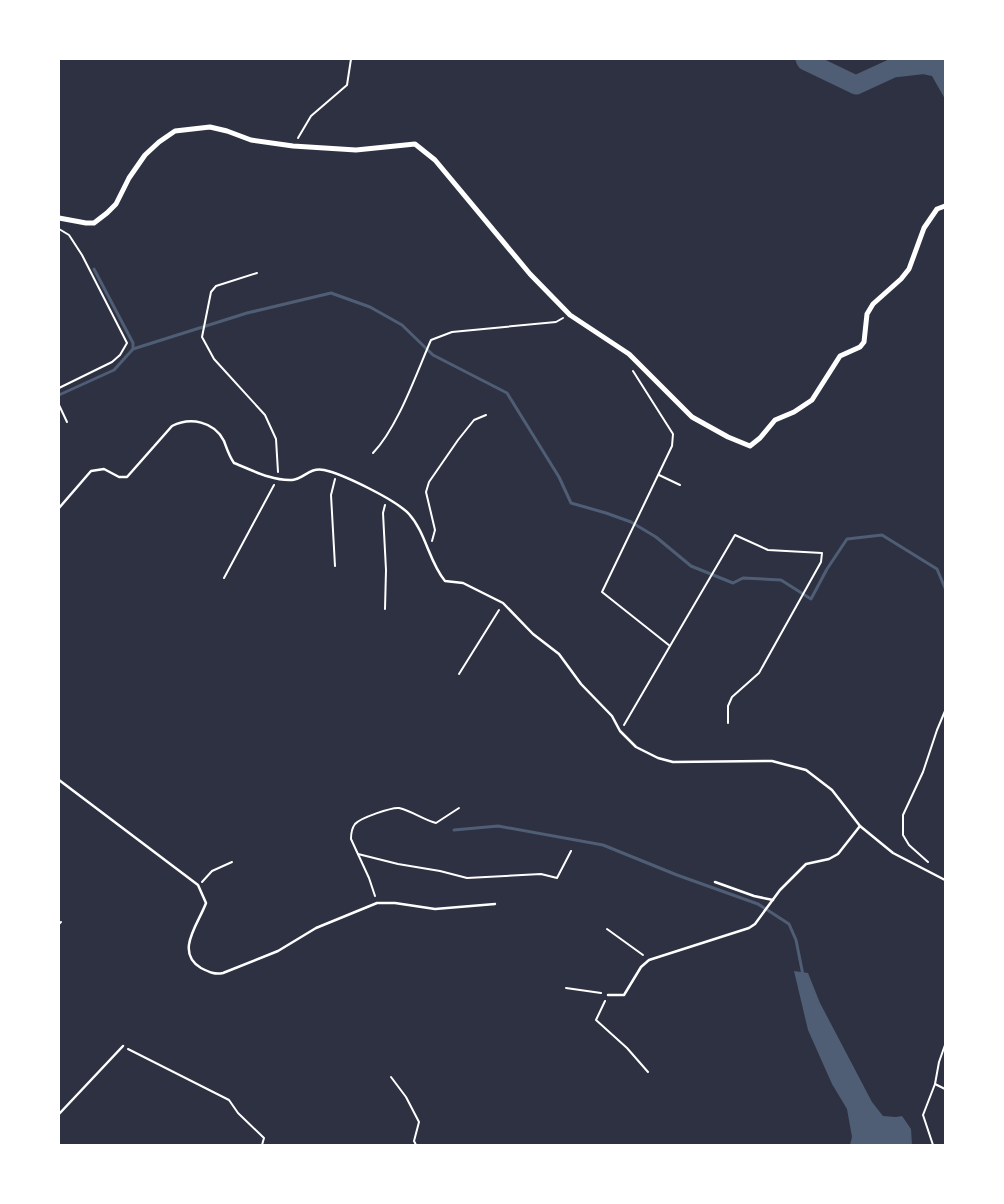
<svg xmlns="http://www.w3.org/2000/svg" width="1004" height="1204" viewBox="0 0 1004 1204" font-family="'Roboto Condensed',sans-serif">
	<style>
		.water { fill: #4f5d75 }
		.lines { fill: none; stroke-linecap: round; stroke-linejoin: round }
		.stream { stroke: #4f5d75; stroke-width: 3 }
		.river { stroke: #4f5d75; stroke-width: 19 }
		.path { stroke: #fff; stroke-width: 2 }
		.service { stroke: #fff; stroke-width: 2.5 }
		.minor { stroke: #fff; stroke-width: 5 }
	</style>
	<rect width="100%" height="100%" fill="#2d3142"/>
	<!-- water -->
	<g class="water">
		<path d="M894,59H945V99L932,76L893,68Z"/>
		<path d="M794,971L808,973L820,1003L872,1102L883,1116L896,1117L902,1116L911,1129L912,1145H850L852,1137L847,1109L832,1084L808,1030Z"/>
	</g>
	<g class="lines">
		<!-- stream -->
		<g class="stream">
			<path d="M94,269L133,343V349"/>
			<path d="M59,395L114,370L133,349L247,313L331,293L370,307L402,325L433,355L507,393L559,477L571,503L606,513L631,522L656,537L691,566L733,583L743,578L781,580L811,599L827,569L847,539L882,535L937,569L945,588"/>
			<path d="M454,830L498,826L603,845L677,875L758,904L789,924L796,940L803,975"/>
		</g>
		<!-- river -->
		<path class="river" d="M805,59L806,61L856,85L893,68L945,62"/>
		<!-- path -->
		<g class="path">
			<path d="M298,138L311,116L347,85L351,59"/>
			<path d="M59,229L69,235L82,255L127,343L120,355L112,362L59,388"/>
			<path d="M257,273L216,286L211,292L202,337L214,359L265,415L276,439L278,472"/>
			<path d="M59,405L67,422"/>
			<path d="M373,453C398,427 416,374 431,340L452,332L556,322L563,318"/>
			<path d="M659,475L680,485"/>
			<path d="M432,541L435,530L426,492L429,482L458,440L474,420L486,415"/>
			<path d="M335,566L331,495L335,479"/>
			<path d="M224,578L274,485"/>
			<path d="M385,609L386,570L383,513L385,505"/>
			<path d="M670,646L735,535L768,550L822,553L821,562L759,673L732,697L728,706V723"/>
			<path d="M459,674L499,610"/>
			<path d="M624,725L670,646L602,592L672,446L673,434L633,371"/>
			<path d="M358,854L398,864L440,871L467,878L541,874L557,878L571,851"/>
			<path d="M928,862L909,845L903,835V815L923,772L937,730L945,711"/>
			<path d="M202,882L212,871L232,862"/>
			<path d="M375,896L369,878L351,839C351,833 352,828 355,824C360,818 392,807 399,808C412,811 424,820 436,823L459,808"/>
			<path d="M59,924L61,922"/>
			<path d="M607,929L643,955"/>
			<path d="M566,988L601,993"/>
			<path d="M605,1001L596,1020L627,1048L648,1072"/>
			<path d="M128,1049L229,1100L238,1113L264,1138L262,1145"/>
			<path d="M391,1077L406,1097L419,1122L414,1141L416,1145"/>
			<path d="M935,1084L945,1089"/>
			<path d="M933,1145L923,1115L935,1084L939,1062L945,1045"/>
		</g>
		<!-- service -->
		<g class="service">
			<path d="M59,508L91,471L104,469L119,477H127L172,426C190,417 214,421 224,441C227,449 229,456 234,463C252,470 272,481 292,480C304,479 309,467 324,470C343,474 396,500 409,514C426,533 429,562 445,581L463,583L503,603L533,634L559,654L581,684L612,716L620,731L636,747L658,758L673,762L772,761L806,770L832,790L860,826L893,853L945,880"/>
			<path d="M59,780L198,885L206,903C199,923 174,952 201,968C209,972 215,975 223,973L278,951L316,928L377,903H395L435,909L495,904"/>
			<path d="M715,882L754,896L773,900"/>
			<path d="M608,995H624L641,967L649,960L749,928L755,924L780,890L806,864L829,859L838,854L860,826"/>
			<path d="M59,1114L123,1046"/>
		</g>
		<!-- minor -->
		<path class="minor" d="M59,218L86,223H94L107,213L116,204L129,178L145,155L159,142L175,131L210,127L227,131L251,140L293,146L356,150L415,144L435,160L530,274L570,315L629,354L692,417L728,437L750,446L760,438L775,420L794,412L812,400L840,356L860,347L864,342L867,314L873,304L901,279L909,269L924,228L937,209L945,206"/>
	</g>
	<!-- border -->
	<rect width="1004" height="1204" fill="none" stroke="#ffffff" stroke-width="120"/>
</svg>
